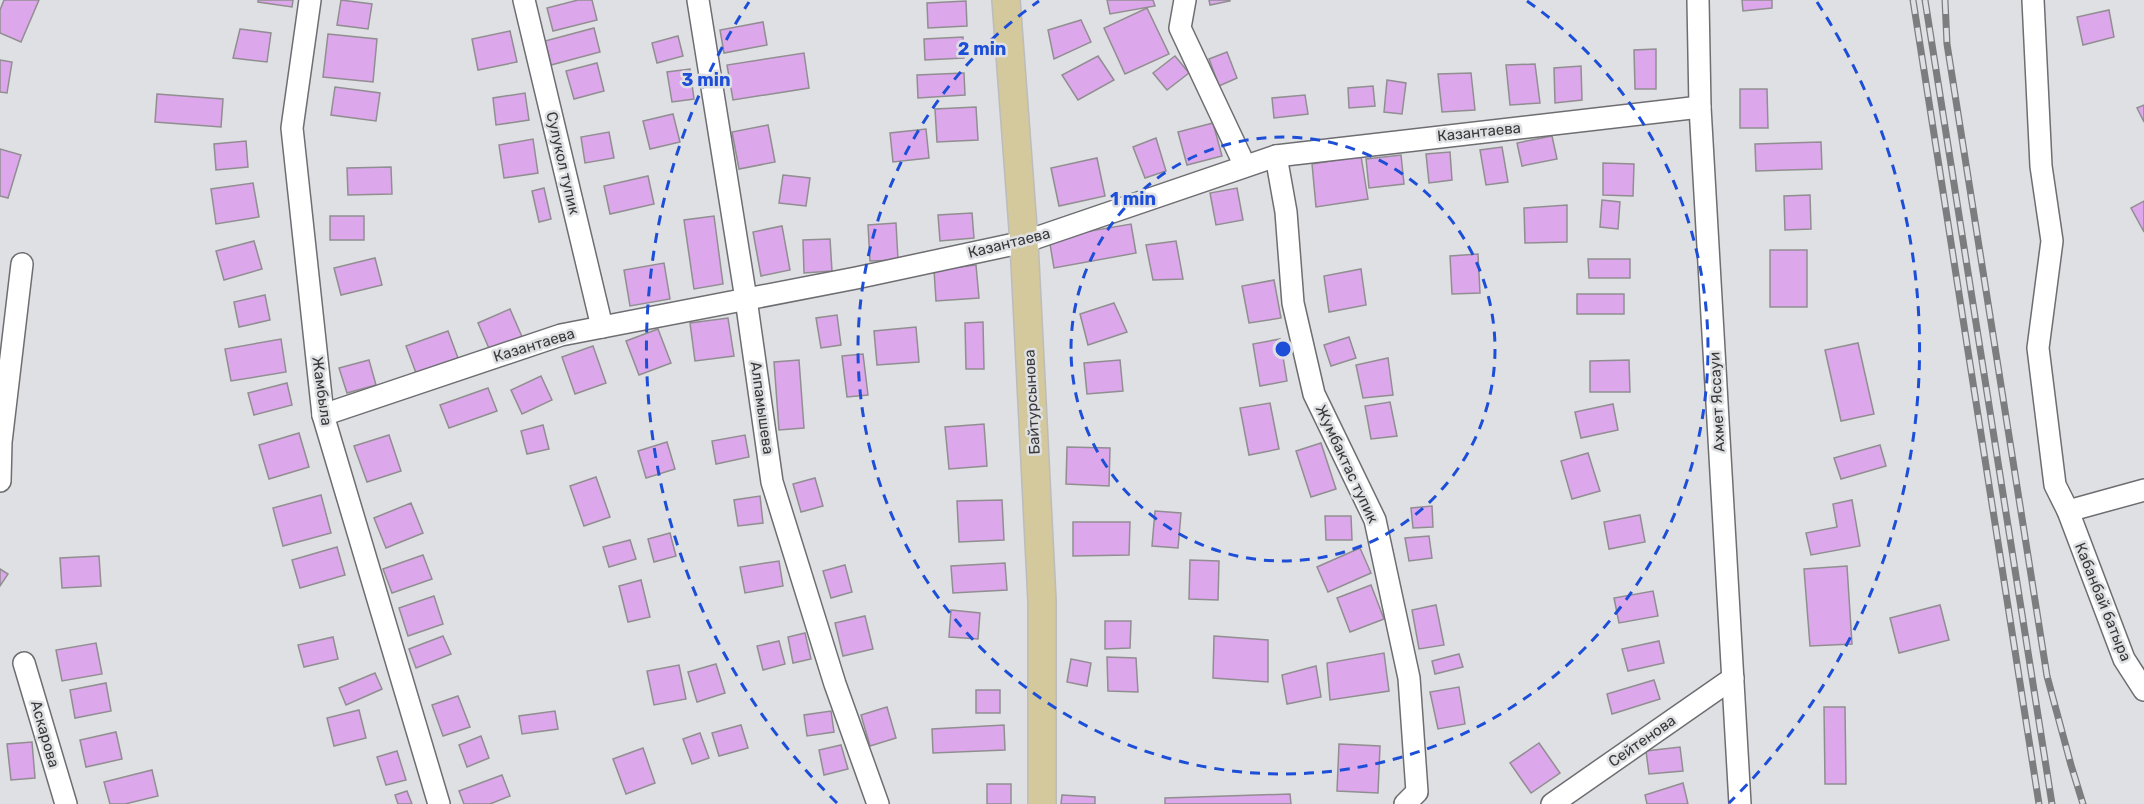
<svg xmlns="http://www.w3.org/2000/svg" width="2144" height="804" viewBox="0 0 2144 804" font-family="Rubik,sans-serif">
	<style>
		.building { fill: #dca7eb; stroke: #918e91; stroke-width: 1.5 }
		.lines { fill: none; stroke-linecap: round; stroke-linejoin: round }
		.minor-casing { stroke: #6e6e72; stroke-width: 24 }
		.major-casing { stroke: #bcbcbc; stroke-width: 30 }
		.minor { stroke: #fff; stroke-width: 21 }
		.major { stroke: #d4c89d; stroke-width: 27 }
		.rail-casing { stroke: #7c7d7f; stroke-width: 7 }
		.rail { stroke: #dfe0e3; stroke-width: 4.5; stroke-dasharray: 14; stroke-linecap: butt }
		.ring { fill: none; stroke: #1d4ed8; stroke-width: 3; stroke-dasharray: 10 8 }
		.labels { text-anchor: middle; stroke-width: 5; stroke-linejoin: round; paint-order: stroke }
		.street-label { font-size: 15px; fill: #39393a; stroke: #dfe0e3 }
		.centre { fill: #1d4ed8; stroke: #dfe0e3; stroke-width: 3 }
		.ring-label { font-size: 18px; text-anchor: middle; font-weight: bold; fill: #1d4ed8; stroke: #dfe0e3; stroke-width: 5; stroke-linejoin: round; paint-order: stroke }
	</style>
	<rect width="100%" height="100%" fill="#dfe0e3"/>
	<!-- building -->
	<g class="building">
		<path d="M4,0H39L21,42L0,33V10Z"/>
		<path d="M258,0H293L292,7L258,2Z"/>
		<path d="M341,0L372,4L368,29L337,25Z"/>
		<path d="M578,0H592L597,20L553,31L547,8Z"/>
		<path d="M1107,0H1153L1155,6L1110,14Z"/>
		<path d="M1209,0H1230V1L1210,5Z"/>
		<path d="M1742,0H1772V8L1743,11Z"/>
		<path d="M966,1L967,26L928,28L927,3Z"/>
		<path d="M1147,8L1169,54L1125,74L1104,28Z"/>
		<path d="M2109,10L2114,37L2083,45L2077,17Z"/>
		<path d="M1081,20L1091,42L1054,59L1048,30Z"/>
		<path d="M763,22L767,45L724,53L720,30Z"/>
		<path d="M594,28L600,52L551,65L545,41Z"/>
		<path d="M240,29L271,33L267,62L233,58Z"/>
		<path d="M510,31L517,62L478,70L472,39Z"/>
		<path d="M328,34L377,39L373,82L323,77Z"/>
		<path d="M678,36L683,56L657,63L652,43Z"/>
		<path d="M963,37L964,58L925,60L924,39Z"/>
		<path d="M1656,49V89H1635L1634,50Z"/>
		<path d="M1227,52L1237,78L1219,86L1209,59Z"/>
		<path d="M804,53L809,88L733,100L727,65Z"/>
		<path d="M1098,56L1114,80L1078,100L1062,75Z"/>
		<path d="M1175,56L1189,73L1167,90L1153,73Z"/>
		<path d="M0,60L12,62L7,93L0,92Z"/>
		<path d="M597,63L604,91L574,99L566,71Z"/>
		<path d="M1535,64L1540,103L1510,105L1506,65Z"/>
		<path d="M1581,66L1582,100L1555,103L1554,68Z"/>
		<path d="M690,69L694,99L672,102L667,72Z"/>
		<path d="M964,73L965,95L918,98L917,75Z"/>
		<path d="M1471,73L1475,110L1442,112L1438,74Z"/>
		<path d="M1387,80L1406,83L1402,114L1384,112Z"/>
		<path d="M1373,86L1375,106L1349,108L1348,88Z"/>
		<path d="M335,87L380,93L376,121L331,115Z"/>
		<path d="M1740,89H1767L1768,128H1740Z"/>
		<path d="M525,93L529,120L496,125L493,98Z"/>
		<path d="M157,94L223,99L221,127L155,122Z"/>
		<path d="M1305,95L1308,114L1274,118L1272,98Z"/>
		<path d="M2144,105V122L2137,108Z"/>
		<path d="M976,107L978,140L937,142L935,109Z"/>
		<path d="M673,114L680,142L650,149L643,121Z"/>
		<path d="M1213,123L1222,156L1187,165L1178,132Z"/>
		<path d="M768,125L775,162L739,169L732,132Z"/>
		<path d="M926,129L929,158L893,162L890,133Z"/>
		<path d="M609,132L614,158L585,163L581,137Z"/>
		<path d="M1552,136L1557,159L1522,166L1517,143Z"/>
		<path d="M1156,138L1166,171L1145,178L1133,147Z"/>
		<path d="M533,139L538,173L504,178L499,145Z"/>
		<path d="M246,141L248,167L216,170L214,144Z"/>
		<path d="M1821,142L1822,169L1756,171L1755,144Z"/>
		<path d="M1502,147L1508,182L1486,185L1480,150Z"/>
		<path d="M0,149L21,155L8,198L0,196Z"/>
		<path d="M1450,152L1452,180L1429,183L1426,154Z"/>
		<path d="M1401,155L1404,184L1369,188L1366,159Z"/>
		<path d="M1361,156L1368,199L1316,207L1312,164Z"/>
		<path d="M1097,158L1105,196L1059,206L1051,168Z"/>
		<path d="M1603,163L1634,164L1633,196L1603,195Z"/>
		<path d="M391,167L392,194L348,195L347,168Z"/>
		<path d="M783,175L810,178L806,206L779,203Z"/>
		<path d="M648,176L654,204L610,214L604,186Z"/>
		<path d="M253,183L259,217L216,224L211,189Z"/>
		<path d="M544,188L551,219L539,222L532,191Z"/>
		<path d="M1237,188L1243,220L1216,225L1210,193Z"/>
		<path d="M1810,195L1811,229L1785,230L1784,196Z"/>
		<path d="M1602,200L1620,202L1618,229L1600,227Z"/>
		<path d="M2144,201V232L2131,208Z"/>
		<path d="M1567,205V242L1525,243L1524,208Z"/>
		<path d="M972,213L974,238L940,241L938,215Z"/>
		<rect x="330" y="216" width="34" height="24"/>
		<path d="M714,216L723,284L694,289L684,220Z"/>
		<path d="M896,223L898,260L870,261L868,225Z"/>
		<path d="M1131,224L1136,253L1054,268L1049,238Z"/>
		<path d="M782,226L790,270L761,276L753,232Z"/>
		<path d="M830,239L832,271L804,273L803,240Z"/>
		<path d="M254,241L262,269L224,280L216,251Z"/>
		<path d="M1176,241L1183,279L1153,280L1146,245Z"/>
		<rect x="1770" y="250" width="37" height="57"/>
		<path d="M1478,254L1480,293L1452,294L1450,256Z"/>
		<path d="M375,258L382,285L341,295L334,268Z"/>
		<path d="M1588,259H1630V278H1589Z"/>
		<path d="M664,263L670,299L630,306L624,270Z"/>
		<path d="M976,265L979,298L936,301L934,270Z"/>
		<path d="M1361,269L1366,305L1329,312L1324,276Z"/>
		<path d="M1274,280L1281,318L1249,323L1242,286Z"/>
		<rect x="1577" y="294" width="47" height="20"/>
		<path d="M265,295L270,320L239,327L234,302Z"/>
		<path d="M1114,303L1127,332L1088,345L1080,314Z"/>
		<path d="M510,309L523,339L491,353L478,323Z"/>
		<path d="M837,315L841,345L821,348L816,318Z"/>
		<path d="M728,318L734,356L695,361L690,323Z"/>
		<path d="M983,322L984,369H966L965,323Z"/>
		<path d="M916,327L919,362L877,365L874,331Z"/>
		<path d="M658,329L671,363L639,375L626,341Z"/>
		<path d="M448,331L458,358L416,373L406,346Z"/>
		<path d="M1349,337L1356,358L1331,366L1324,345Z"/>
		<path d="M281,339L286,372L231,381L225,349Z"/>
		<path d="M1280,339L1287,381L1260,386L1253,344Z"/>
		<path d="M1858,343L1874,414L1841,421L1825,350Z"/>
		<path d="M593,346L606,383L575,394L562,357Z"/>
		<path d="M863,354L868,395L847,397L842,356Z"/>
		<path d="M1388,358L1393,395L1363,398L1356,365Z"/>
		<path d="M369,360L376,385L347,393L339,368Z"/>
		<path d="M799,360L804,428L779,430L774,362Z"/>
		<path d="M1120,360L1123,391L1087,394L1084,363Z"/>
		<path d="M1629,360L1630,392H1590V361Z"/>
		<path d="M541,376L552,400L522,414L511,390Z"/>
		<path d="M287,383L292,405L254,415L248,393Z"/>
		<path d="M488,388L497,411L449,428L440,405Z"/>
		<path d="M1390,402L1397,436L1371,439L1365,406Z"/>
		<path d="M1270,403L1279,449L1249,455L1240,408Z"/>
		<path d="M1613,404L1618,430L1581,438L1575,412Z"/>
		<path d="M984,424L987,466L949,469L945,427Z"/>
		<path d="M543,425L549,449L527,454L521,431Z"/>
		<path d="M299,433L309,467L269,479L259,445Z"/>
		<path d="M389,435L401,471L367,482L354,446Z"/>
		<path d="M745,435L749,457L716,464L712,441Z"/>
		<path d="M667,442L675,469L646,478L638,451Z"/>
		<path d="M1321,443L1336,489L1311,497L1296,451Z"/>
		<path d="M1880,445L1886,466L1841,479L1834,458Z"/>
		<path d="M1067,447L1110,448L1109,486L1066,484Z"/>
		<path d="M1588,453L1600,491L1572,499L1561,461Z"/>
		<path d="M596,477L610,517L584,526L570,486Z"/>
		<path d="M815,478L823,506L801,512L793,484Z"/>
		<path d="M321,495L331,533L283,546L273,508Z"/>
		<path d="M760,496L763,523L738,526L734,500Z"/>
		<path d="M1002,500L1004,540L959,542L957,501Z"/>
		<path d="M1852,500L1860,546L1811,555L1806,533L1837,527L1833,504Z"/>
		<path d="M411,503L423,533L386,548L374,518Z"/>
		<path d="M1432,506L1433,527L1413,528L1411,508Z"/>
		<path d="M1155,511L1181,513L1178,548L1152,546Z"/>
		<path d="M1640,515L1645,542L1609,549L1604,522Z"/>
		<path d="M1325,516H1351L1352,540H1326Z"/>
		<path d="M1073,522H1130L1129,555L1073,556Z"/>
		<path d="M670,533L676,556L654,562L648,539Z"/>
		<path d="M1429,536L1432,558L1409,561L1405,538Z"/>
		<path d="M630,540L636,559L609,567L603,547Z"/>
		<path d="M337,547L345,575L300,588L292,560Z"/>
		<path d="M1360,548L1371,573L1328,592L1317,567Z"/>
		<path d="M423,555L432,579L392,593L383,569Z"/>
		<path d="M99,556L101,586L62,588L60,558Z"/>
		<path d="M1190,560L1219,561L1218,600L1189,599Z"/>
		<path d="M779,561L783,586L745,593L740,567Z"/>
		<path d="M1005,563L1007,590L953,593L951,566Z"/>
		<path d="M845,565L852,592L831,598L823,571Z"/>
		<path d="M1847,566L1852,644L1810,646L1804,569Z"/>
		<path d="M0,569L8,574L0,586Z"/>
		<path d="M641,580L650,617L628,622L619,586Z"/>
		<path d="M1371,585L1384,619L1350,632L1337,598Z"/>
		<path d="M1653,591L1658,616L1619,623L1614,598Z"/>
		<path d="M434,596L443,624L408,636L399,608Z"/>
		<path d="M1436,605L1444,645L1419,649L1412,610Z"/>
		<path d="M1940,605L1949,640L1899,653L1890,618Z"/>
		<path d="M951,610L980,613L978,639L949,637Z"/>
		<path d="M865,616L873,649L843,656L835,623Z"/>
		<path d="M1105,621H1131L1130,648L1105,649Z"/>
		<path d="M805,633L811,659L793,663L788,637Z"/>
		<path d="M443,636L451,654L416,668L409,649Z"/>
		<path d="M1214,636L1268,640V682L1213,678Z"/>
		<path d="M333,637L338,659L304,667L298,645Z"/>
		<path d="M779,641L785,664L763,670L757,646Z"/>
		<path d="M1659,641L1664,663L1628,671L1622,649Z"/>
		<path d="M96,643L102,674L62,681L56,650Z"/>
		<path d="M1384,653L1389,691L1330,700L1327,663Z"/>
		<path d="M1459,654L1463,667L1435,674L1432,661Z"/>
		<path d="M1107,657L1136,658L1138,692L1108,691Z"/>
		<path d="M1071,659L1091,663L1087,686L1067,682Z"/>
		<path d="M716,664L725,693L697,702L688,672Z"/>
		<path d="M679,665L686,699L654,705L647,671Z"/>
		<path d="M1316,666L1321,697L1287,704L1282,675Z"/>
		<path d="M375,673L382,689L346,705L339,688Z"/>
		<path d="M1654,680L1660,699L1612,714L1607,694Z"/>
		<path d="M106,683L111,711L75,718L70,690Z"/>
		<path d="M1459,687L1465,724L1438,729L1430,692Z"/>
		<rect x="976" y="690" width="24" height="23"/>
		<path d="M458,696L470,727L443,736L432,705Z"/>
		<path d="M887,707L896,738L870,746L861,715Z"/>
		<path d="M1824,707H1845L1846,784H1825Z"/>
		<path d="M359,710L366,738L334,746L327,718Z"/>
		<path d="M555,711L558,729L522,734L519,716Z"/>
		<path d="M831,711L834,732L807,736L804,715Z"/>
		<path d="M741,725L748,748L719,756L712,733Z"/>
		<path d="M1004,725L1005,750L933,753L932,729Z"/>
		<path d="M116,732L122,759L86,767L80,740Z"/>
		<path d="M700,733L709,758L692,764L683,739Z"/>
		<path d="M481,736L489,758L467,767L459,745Z"/>
		<path d="M32,742L35,778L11,780L7,744Z"/>
		<path d="M1539,743L1560,773L1531,793L1510,763Z"/>
		<path d="M1339,744L1380,746L1378,793L1337,791Z"/>
		<path d="M841,745L848,769L824,775L819,750Z"/>
		<path d="M1680,747L1683,771L1649,774L1646,751Z"/>
		<path d="M643,748L655,783L626,794L613,759Z"/>
		<path d="M397,751L406,780L386,785L377,757Z"/>
		<path d="M152,770L158,796L125,804H110L104,782Z"/>
		<path d="M502,775L510,796L490,804H464L459,791Z"/>
		<path d="M1683,783L1688,804H1647L1645,795Z"/>
		<rect x="987" y="784" width="24" height="20"/>
		<path d="M407,791L412,804H398L395,795Z"/>
		<path d="M1290,794L1291,804H1165V798Z"/>
		<path d="M1062,795L1095,797V804H1061Z"/>
	</g>
	<g class="lines">
		<defs>
			<g id="minor">
				<path d="M310,0L292,128L323,415L439,804"/>
				<path d="M524,0L602,327"/>
				<path d="M698,0L746,299L772,482L835,684L878,804"/>
				<path d="M1185,0L1180,28L1245,166"/>
				<path d="M1698,0L1700,107L1740,804"/>
				<path d="M2033,0L2041,166L2052,241L2038,348L2055,485L2068,511L2124,659L2144,690"/>
				<path d="M1276,156L1286,212L1293,303L1314,394L1375,520L1409,678L1417,792L1405,804"/>
				<path d="M323,415L561,335L856,278L1024,242L1276,156L1700,107"/>
				<path d="M0,481L1,442L22,264"/>
				<path d="M2068,511L2144,490"/>
				<path d="M24,663L66,804"/>
				<path d="M1552,804L1733,678"/>
			</g>
			<path id="major" d="M1006,0L1024,242L1042,601V804"/>
		</defs>
		<!-- minor casing -->
		<use href="#minor" class="minor-casing"/>
		<!-- major casing -->
		<use href="#major" class="major-casing"/>
		<!-- minor -->
		<use href="#minor" class="minor"/>
		<!-- major -->
		<use href="#major" class="major"/>
		<defs>
			<g id="rail">
				<path d="M1913,0L2039,804"/>
				<path d="M1925,0L2052,804"/>
				<path d="M1945,0L1947,44L2047,676L2071,765L2083,804"/>
			</g>
		</defs>
		<!-- rail casing -->
		<use href="#rail" class="rail-casing"/>
		<!-- rail -->
		<use href="#rail" class="rail"/>
	</g>
	<!-- distance rings -->
	<g class="ring">
		<circle cx="1283" cy="349" r="212"/>
		<path d="M1527 1A425 425 0 1 1 1039 1"/>
		<path d="M837 803A637 637 0 0 1 749 2M1817 2A637 637 0 0 1 1729 803"/>
	</g>
	<g class="labels">
		<!-- street labels -->
		<g class="street-label">
			<text transform="translate(1479 132) rotate(-6)" y="5">Казантаева</text>
			<text transform="translate(563 163) rotate(77)" y="5">Сулукол тупик</text>
			<text transform="translate(1009 243) rotate(-14)" y="5">Казантаева</text>
			<text transform="translate(534 345) rotate(-17)" y="5">Казантаева</text>
			<text transform="translate(322 391) rotate(82)" y="5">Жамбыла</text>
			<text transform="translate(1032 402) rotate(-93)" y="5">Байтурсынова</text>
			<text transform="translate(1717 402) rotate(-93)" y="5">Ахмет Яссауи</text>
			<text transform="translate(762 408) rotate(82)" y="5">Алпамышева</text>
			<text transform="translate(1347 464) rotate(65)" y="5">Жумбактас тупик</text>
			<text transform="translate(2103 602) rotate(68)" y="5">Кабанбай батыра</text>
			<text transform="translate(45 734) rotate(74)" y="5">Аскарова</text>
			<text transform="translate(1642 741) rotate(-35)" y="5">Сейтенова</text>
		</g>
	</g>
	<circle cx="1283" cy="349" r="9" class="centre"/>
	<g class="ring-label">
		<text x="982" y="55">2 min</text>
		<text x="706" y="86">3 min</text>
		<text x="1133" y="205">1 min</text>
	</g>
</svg>
